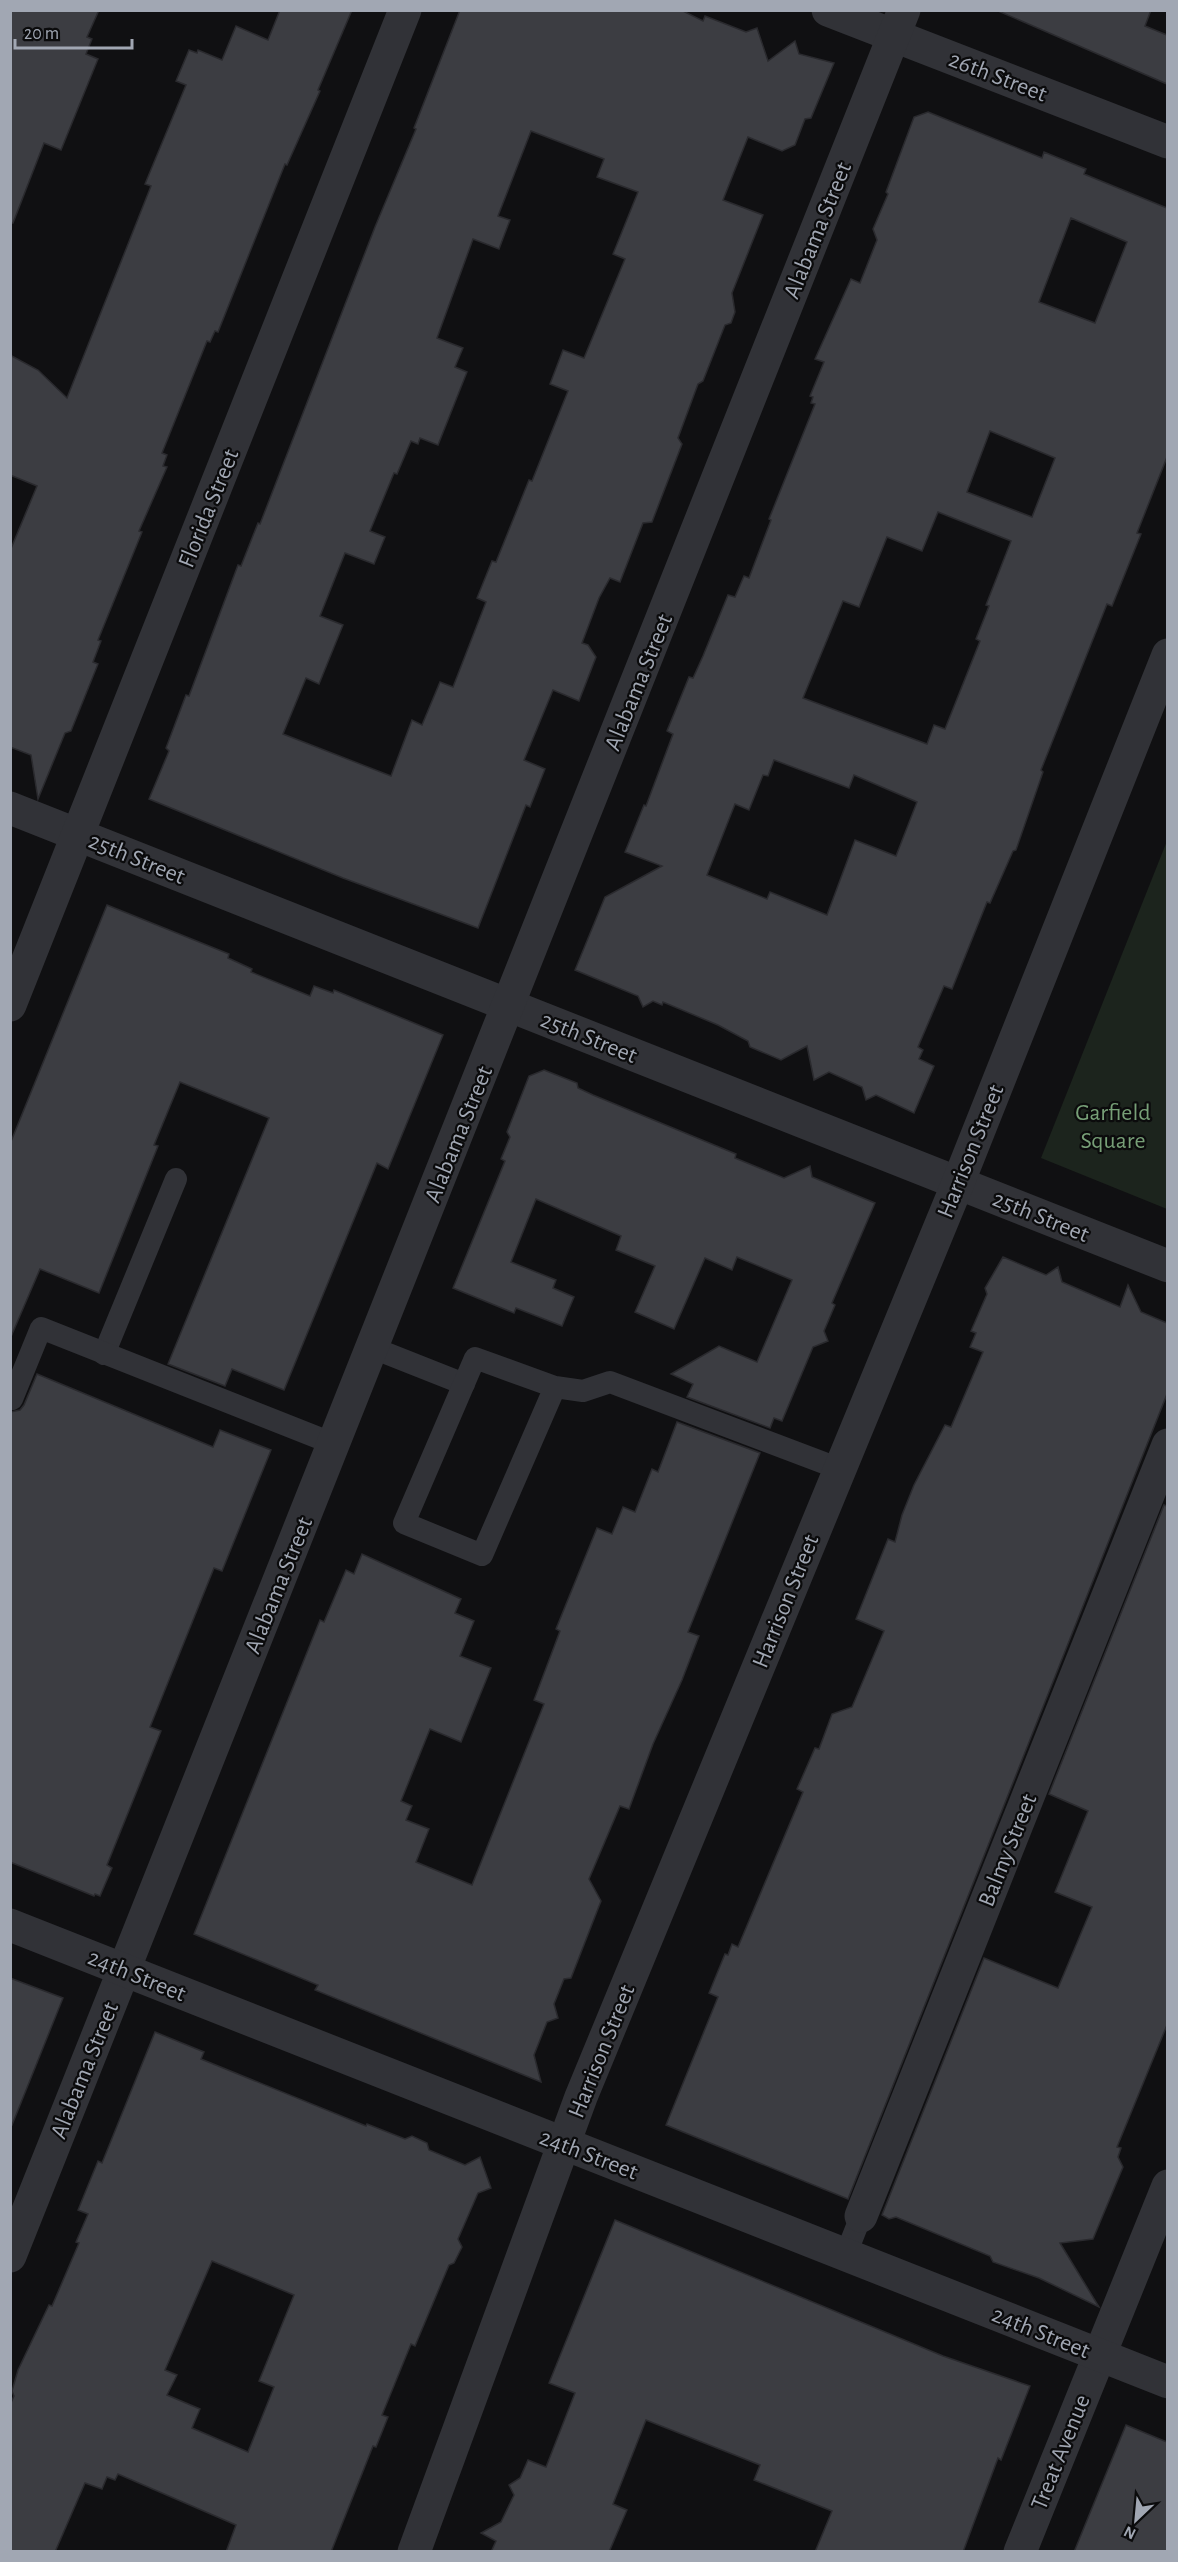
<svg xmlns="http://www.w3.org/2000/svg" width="1178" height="2562" viewBox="0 0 1178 2562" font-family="'Alegreya Sans',sans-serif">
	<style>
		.green { fill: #1c241d }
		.building { fill: #3c3d42; stroke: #2a2a2e; stroke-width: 1.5; fill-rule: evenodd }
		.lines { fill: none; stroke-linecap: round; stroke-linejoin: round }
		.service { stroke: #313237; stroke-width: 22 }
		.minor { stroke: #313237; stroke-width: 33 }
		.tertiary { stroke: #313237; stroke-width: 33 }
		.labels { text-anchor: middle; stroke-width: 4.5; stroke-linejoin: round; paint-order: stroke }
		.street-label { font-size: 24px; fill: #a1a7b3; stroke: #0b0b0c }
		.park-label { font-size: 24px; fill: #779f77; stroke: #0b0b0c }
	</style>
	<rect width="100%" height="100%" fill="#101012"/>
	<!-- green -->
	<path class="green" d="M1167,841L1168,1209H1167L1041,1158Z"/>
	<!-- building -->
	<g class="building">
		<path d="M10,10H99L87,37L92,39L86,54L98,59L61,150L44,143L13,223H10Z"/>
		<path d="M280,10H352L318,90L320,91L287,165L285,164L218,332L215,331L210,342L207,341L162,453L167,455L163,466L167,467L139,531L142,532L98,640L101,641L93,662L98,664L71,731L65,733L38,799L31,755L10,747V551L37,486L10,475V355L38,370L67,398L151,186L145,184L186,85L176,81L189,50L197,53L198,50L222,60L236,26L268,40Z"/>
		<path d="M460,10H681L703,21L705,16L746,32L757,28L768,61L795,41L799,54L834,63L811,118L805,119L795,145L782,151L748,137L723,200L763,215L732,293L735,312L731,323L725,325L703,381L698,384L678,438L682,444L652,522L643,523L620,582L610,578L599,598L582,643L588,645L596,657L579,701L553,690L524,760L545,769L530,807L526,805L478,928L343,878L149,799L169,751L166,748L186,695L189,696L238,565L241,566L258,523L260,524L375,227L416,129L414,128ZM531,131L604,159L597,177L638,192L613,254L625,259L584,358L563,350L550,384L568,391L532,481L529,480L496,562L492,561L477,598L486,602L453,687L440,682L422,725L412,720L391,776L283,734L306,678L319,684L343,625L320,616L345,553L374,564L385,537L370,531L394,473L397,474L411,441L418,444L420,438L438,445L467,372L455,367L463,348L437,338L473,239L499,249L510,220L498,216Z"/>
		<path d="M996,10H1151L1145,26L1167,35V84Z"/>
		<path d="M928,112L1042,158L1044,152L1071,163L1086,169L1084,174L1167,208V457L1137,533L1141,534L1112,606L1107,604L1041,770L1043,772L1016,850L1013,851L990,903L987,902L952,989L944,986L918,1047L923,1050L919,1059L934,1066L914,1113L876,1095L866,1100L862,1087L829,1072L814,1080L807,1046L781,1060L750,1047L748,1041L718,1025L663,1002L662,1005L653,1001L643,1007L638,996L575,970L605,897L662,866L625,852L644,805L646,806L673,734L667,731L689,677L693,678L703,656L728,595L735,597L744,576L749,578L771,520L769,519L815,404L811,403L813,397L810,396L824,362L815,359L851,279L860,283L877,240L873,229L888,194L886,192L914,117ZM1071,218L1127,242L1095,323L1039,302ZM990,431L1055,458L1032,517L967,492ZM938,512L1011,541L986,605L989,606L976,639L980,641L945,729L934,725L927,744L803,698L843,601L859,607L887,537L922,551ZM774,760L849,788L854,775L917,802L896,856L855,840L827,915L770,892L767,899L707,875L735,804L749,810L763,775L768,776Z"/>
		<path d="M107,905L229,954L228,958L252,969L251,972L310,996L314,986L333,993L334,990L443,1035L388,1169L377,1163L284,1390L232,1369L225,1386L168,1364L269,1118L180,1082L154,1145L158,1146L99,1293L40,1269L10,1339V1144Z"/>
		<path d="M544,1070L577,1083L578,1088L593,1095L736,1154L735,1158L784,1178L810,1166L812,1177L875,1203L832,1303L835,1305L824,1331L828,1341L813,1347L782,1421L774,1418L770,1428L687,1397L693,1384L671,1374L719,1346L757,1362L792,1280L737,1257L732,1270L705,1258L674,1329L635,1312L655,1266L616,1250L621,1236L536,1199L511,1262L556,1280L553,1288L574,1297L562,1326L516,1308L514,1313L453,1288L505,1161L501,1159L510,1137L507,1132L529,1076Z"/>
		<path d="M1003,1257L1046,1275L1058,1267L1062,1282L1120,1307L1128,1285L1141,1312L1167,1323V1394L848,2199L666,2125L718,1997L709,1993L725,1954L728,1955L732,1944L738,1947L803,1792L797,1789L815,1748L819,1749L832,1714L852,1707L884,1631L856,1619L888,1539L895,1542L902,1515L914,1485L945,1425L951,1427L983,1352L970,1347L976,1333L971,1331L987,1294L985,1288Z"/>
		<path d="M37,1374L213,1447L220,1430L271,1450L222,1571L214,1568L150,1727L161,1731L107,1865L112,1868L100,1896L95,1894L94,1896L10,1862V1412L20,1410L24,1405Z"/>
		<path d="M677,1422L760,1453L688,1632L699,1636L682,1680L653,1744L629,1809L620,1806L589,1879L601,1901L571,1978L564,1979L554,2004L558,2018L547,2022L534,2055L541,2082L315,1990L318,1985L194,1934L320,1620L324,1622L346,1570L354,1574L362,1554L461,1599L455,1613L474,1621L460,1656L491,1668L461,1742L430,1729L401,1801L412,1806L406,1820L429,1829L416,1862L472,1885L544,1704L534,1700L560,1631L556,1629L597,1528L612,1534L623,1507L635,1512L652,1469L658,1472Z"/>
		<path d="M1164,1505L1167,1506V2025L1117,2147L1121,2148L1118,2157L1123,2167L1093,2239L1060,2243L1099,2307L1039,2278L993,2262L990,2256L896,2217L889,2219L882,2215L984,1958L1058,1988L1092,1907L1055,1892L1088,1811L1049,1794Z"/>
		<path d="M10,1978L63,1998L12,2125L10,2124Z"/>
		<path d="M155,2032L204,2052L201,2059L366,2126L367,2124L405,2139L412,2136L427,2143L429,2150L465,2165L480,2157L491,2188L478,2193L458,2239L462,2247L454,2263L449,2265L415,2346L411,2344L382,2415L388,2417L376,2447L373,2446L331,2552H226L236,2525L118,2474L115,2480L107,2477L102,2489L85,2483L55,2552H10V2405L14,2396L12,2391L18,2370L49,2305L52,2306L79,2243L76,2242L88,2214L78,2210L98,2161L102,2163ZM212,2261L294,2295L259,2381L274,2387L248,2452L192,2428L200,2409L167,2395L177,2375L165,2370Z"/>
		<path d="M615,2220L943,2356L1030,2386L1001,2460L998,2458L963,2552H815L832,2511L754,2480L760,2465L646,2420L613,2504L627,2510L609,2552H491L496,2541L481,2533L501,2522L514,2495L509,2485L520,2478L528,2460L546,2467L575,2393L549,2383Z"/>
		<path d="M1126,2425L1167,2442V2552H1074Z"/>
	</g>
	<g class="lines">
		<!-- service -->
		<g class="service">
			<path d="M373,1348L464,1384"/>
			<path d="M104,1354L176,1179"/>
			<path d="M555,1387L475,1358L404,1523L482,1555L555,1387L583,1391L610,1382L840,1469"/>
			<path d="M12,1399L41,1328L334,1444"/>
			<path d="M846,2254L861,2216"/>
		</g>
		<!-- minor -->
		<g class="minor">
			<path d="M828,10L1168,142"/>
			<path d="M10,808L1168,1266"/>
			<path d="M10,1005L405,10"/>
			<path d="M861,2216L1168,1445"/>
			<path d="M10,2256L904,10"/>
			<path d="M1020,2552L1168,2186"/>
		</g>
		<!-- tertiary -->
		<g class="tertiary">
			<path d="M10,1925L1168,2382"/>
			<path d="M414,2552L581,2097L958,1183L1168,655"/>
		</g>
	</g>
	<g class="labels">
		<!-- street labels -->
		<g class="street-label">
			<text transform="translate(998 76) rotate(21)" y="8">26th Street</text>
			<text transform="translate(817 230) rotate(-68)" y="8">Alabama Street</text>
			<text transform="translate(208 508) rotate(-68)" y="8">Florida Street</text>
			<text transform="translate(638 682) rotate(-68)" y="8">Alabama Street</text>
			<text transform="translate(137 858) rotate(22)" y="8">25th Street</text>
			<text transform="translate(589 1037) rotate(22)" y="8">25th Street</text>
			<text transform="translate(458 1134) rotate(-68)" y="8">Alabama Street</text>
			<text transform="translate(970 1151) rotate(-68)" y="8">Harrison Street</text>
			<text transform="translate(1041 1216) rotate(22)" y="8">25th Street</text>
			<text transform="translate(278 1585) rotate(-68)" y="8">Alabama Street</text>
			<text transform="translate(785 1601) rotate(-68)" y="8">Harrison Street</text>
			<text transform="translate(1007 1850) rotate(-68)" y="8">Balmy Street</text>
			<text transform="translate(137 1975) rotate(22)" y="8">24th Street</text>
			<text transform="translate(601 2051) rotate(-68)" y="8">Harrison Street</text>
			<text transform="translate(84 2070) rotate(-68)" y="8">Alabama Street</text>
			<text transform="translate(589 2154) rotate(21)" y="8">24th Street</text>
			<text transform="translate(1041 2332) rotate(22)" y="8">24th Street</text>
			<text transform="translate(1060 2452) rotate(-68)" y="8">Treat Avenue</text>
		</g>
		<!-- park labels -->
		<g class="park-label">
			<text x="1113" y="1120">Garfield<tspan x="1113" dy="28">Square</tspan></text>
		</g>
	</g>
	<!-- border -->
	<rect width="1178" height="2562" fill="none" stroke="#a1a7b3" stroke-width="24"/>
	<!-- north arrow -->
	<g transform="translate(1136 2520) rotate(206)" stroke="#0b0b0c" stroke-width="4.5" paint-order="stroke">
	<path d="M0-4.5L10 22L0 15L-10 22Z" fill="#a1a7b3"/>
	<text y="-9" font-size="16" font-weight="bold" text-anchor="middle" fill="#a1a7b3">N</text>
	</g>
	<!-- scale -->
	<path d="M15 39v9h117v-9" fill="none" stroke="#a1a7b3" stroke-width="3"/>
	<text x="24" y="39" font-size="18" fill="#a1a7b3" stroke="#0b0b0c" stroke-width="4.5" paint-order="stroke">20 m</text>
</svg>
